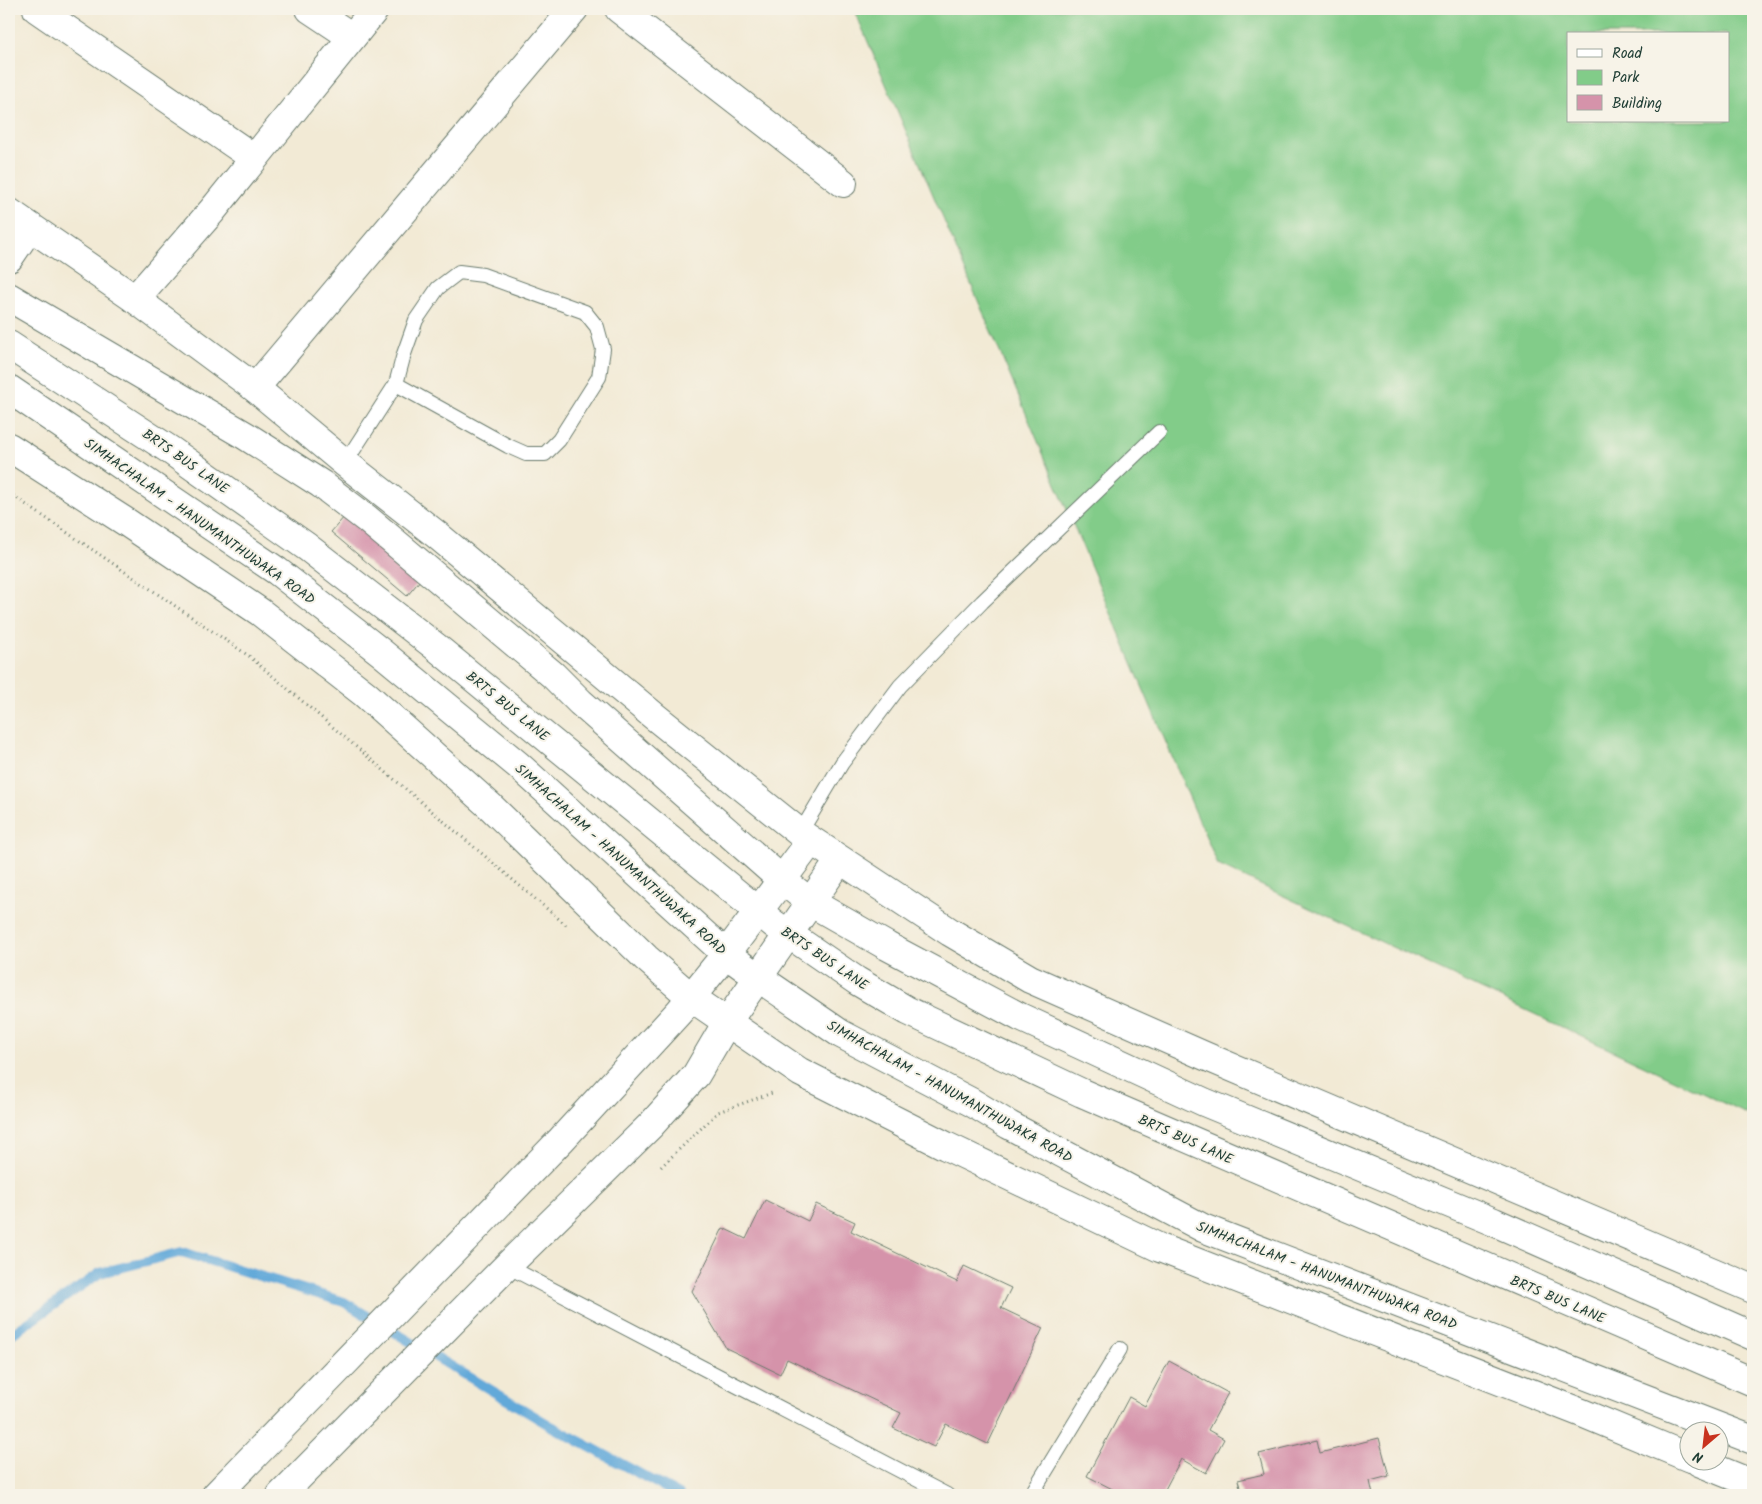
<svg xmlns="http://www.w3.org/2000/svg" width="1762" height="1504" viewBox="0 0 1762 1504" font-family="Kalam,sans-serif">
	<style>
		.green { fill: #82cc89; stroke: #50845e; fill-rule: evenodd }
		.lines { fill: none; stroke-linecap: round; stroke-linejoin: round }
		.stream { stroke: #62a9d9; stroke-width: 10 }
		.building { fill: #d593aa }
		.lane-casing { stroke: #697a6c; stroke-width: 16 }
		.street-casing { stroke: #697a6c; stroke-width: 30 }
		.secondary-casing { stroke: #697a6c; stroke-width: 30 }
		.primary-casing { stroke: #697a6c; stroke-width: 30 }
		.path { stroke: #697a6c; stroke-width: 3; stroke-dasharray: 1 4; stroke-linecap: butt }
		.lane { stroke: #fff; stroke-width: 14 }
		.street { stroke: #fff; stroke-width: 28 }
		.secondary { stroke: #fff; stroke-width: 28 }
		.primary { stroke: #fff; stroke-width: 28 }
		.labels { text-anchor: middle; stroke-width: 4; stroke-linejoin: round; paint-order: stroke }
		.street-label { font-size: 14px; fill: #1f3d34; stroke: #f7f3e8 }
	</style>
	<rect width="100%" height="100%" fill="#f7f3e8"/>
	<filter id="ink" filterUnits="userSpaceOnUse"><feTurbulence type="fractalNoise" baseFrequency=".02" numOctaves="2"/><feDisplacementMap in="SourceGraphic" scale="10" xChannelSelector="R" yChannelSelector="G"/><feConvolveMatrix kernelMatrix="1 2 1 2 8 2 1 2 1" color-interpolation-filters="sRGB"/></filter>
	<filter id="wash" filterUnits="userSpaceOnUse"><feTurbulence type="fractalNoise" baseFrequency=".0096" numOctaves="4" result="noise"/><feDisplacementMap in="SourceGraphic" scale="20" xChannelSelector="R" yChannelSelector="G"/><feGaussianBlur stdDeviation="1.12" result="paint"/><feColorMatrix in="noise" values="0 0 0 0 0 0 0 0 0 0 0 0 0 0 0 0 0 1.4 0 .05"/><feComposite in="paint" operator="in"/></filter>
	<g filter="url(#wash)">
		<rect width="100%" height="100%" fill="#f2ead5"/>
		<!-- green -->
		<path class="green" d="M854,9H1753V1117L1218,865ZM1568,34H1728V121H1568Z"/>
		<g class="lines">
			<!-- stream -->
			<path class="stream" d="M9,1336L100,1273L182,1252L344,1302L551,1426L679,1495"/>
		</g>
		<g id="blocks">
			<!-- building -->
			<g class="building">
				<path d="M345,516L421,579L407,596L331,532Z"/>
				<path d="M765,1200L808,1221L816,1204L855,1222L851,1231L957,1282L964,1266L1011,1288L1001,1308L1043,1328L988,1444L946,1424L934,1447L893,1428L901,1413L787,1359L780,1374L726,1348L692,1291L723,1228L746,1239Z"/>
				<path d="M1169,1361L1228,1393L1208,1430L1224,1439L1206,1473L1181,1459L1162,1495H1124L1087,1476L1129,1397L1145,1406Z"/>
				<path d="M1379,1438L1389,1476L1370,1481L1373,1495H1242L1238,1480L1264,1474L1259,1454L1317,1440L1320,1453Z"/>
			</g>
		</g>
	</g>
	<g filter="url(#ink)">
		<use href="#blocks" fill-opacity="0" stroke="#697a6c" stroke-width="1"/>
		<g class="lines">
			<defs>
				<g id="lane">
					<path d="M345,463L396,384L404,354L416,320L438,288L459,272L483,275L585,312L597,327L603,349L599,377L559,440L545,454H526L508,446L396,384"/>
					<path d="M800,833L842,763L900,686L982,602L1159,432"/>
					<path d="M507,1266L947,1495"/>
					<path d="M1031,1495L1120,1349"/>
				</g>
				<g id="street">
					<path d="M37,9L254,158"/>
					<path d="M310,9L352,37"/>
					<path d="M619,9L843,183"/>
					<path d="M9,212L135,299L255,388L345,463L437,535L654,716L800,833L950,932L1030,979L1205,1056L1753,1289"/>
					<path d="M9,258L30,227"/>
					<path d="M135,299L212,211L375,9"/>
					<path d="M255,388L574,9"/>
					<path d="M9,447L126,522L260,612L365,694L491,807L646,958L692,998L800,1072L946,1146L1160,1248L1582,1413L1690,1458"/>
					<path d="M1699,1462L1753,1484"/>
				</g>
				<g id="secondary">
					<path d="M9,345L170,450L307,547L436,647L774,924L857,981L908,1011L1082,1093L1753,1382"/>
					<path d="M216,1495L561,1140L679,1012L726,954L811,841"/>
					<path d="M281,1495L507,1266L651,1125L696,1075L727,1022L840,860"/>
				</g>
				<g id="primary">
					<path d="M9,297L246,436L321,484L367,519L553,675L580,702L782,880L810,902L887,946L1020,1017L1204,1102L1494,1222L1753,1336"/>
					<path d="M9,389L277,571L382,653L518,765L726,954L759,978L841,1034L971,1102L1009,1125L1203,1228L1753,1440"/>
				</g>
			</defs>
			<!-- lane casing -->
			<use href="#lane" class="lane-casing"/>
			<!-- street casing -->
			<use href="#street" class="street-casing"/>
			<!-- secondary casing -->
			<use href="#secondary" class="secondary-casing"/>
			<!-- primary casing -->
			<use href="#primary" class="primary-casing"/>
			<!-- path -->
			<g class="path">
				<path d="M9,493L249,656L566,925"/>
				<path d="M661,1167L718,1112L775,1092"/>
			</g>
			<!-- lane -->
			<use href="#lane" class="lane"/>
			<!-- street -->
			<use href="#street" class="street"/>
			<!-- secondary -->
			<use href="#secondary" class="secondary"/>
			<!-- primary -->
			<use href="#primary" class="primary"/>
		</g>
	</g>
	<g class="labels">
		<!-- street labels -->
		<g class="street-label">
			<text transform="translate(186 461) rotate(35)" y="5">BRTS BUS LANE</text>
			<text transform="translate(200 521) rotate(35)" y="5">SIMHACHALAM - HANUMANTHUWAKA ROAD</text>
			<text transform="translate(508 706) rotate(39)" y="5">BRTS BUS LANE</text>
			<text transform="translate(621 859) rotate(42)" y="5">SIMHACHALAM - HANUMANTHUWAKA ROAD</text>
			<text transform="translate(825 958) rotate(34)" y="5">BRTS BUS LANE</text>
			<text transform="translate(950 1091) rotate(29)" y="5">SIMHACHALAM - HANUMANTHUWAKA ROAD</text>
			<text transform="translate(1186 1139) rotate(24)" y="5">BRTS BUS LANE</text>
			<text transform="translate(1327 1275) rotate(21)" y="5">SIMHACHALAM - HANUMANTHUWAKA ROAD</text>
			<text transform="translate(1558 1299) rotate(23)" y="5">BRTS BUS LANE</text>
		</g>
	</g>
	<!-- margin -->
	<rect width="1762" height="1504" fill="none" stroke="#f7f3e8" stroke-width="30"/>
	<!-- legend -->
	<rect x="1567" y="32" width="162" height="90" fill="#f7f3e8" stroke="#a1aaa0"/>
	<rect x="1577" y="49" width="25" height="8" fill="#ffffff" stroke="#a1aaa0"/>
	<text x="1612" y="58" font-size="15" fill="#1f3d34">Road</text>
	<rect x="1577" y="70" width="25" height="15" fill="#82cc89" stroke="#a1aaa0"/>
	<text x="1612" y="82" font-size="15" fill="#1f3d34">Park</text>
	<rect x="1577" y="95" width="25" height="15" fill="#d593aa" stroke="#a1aaa0"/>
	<text x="1612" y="108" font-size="15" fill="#1f3d34">Building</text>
	<!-- north arrow -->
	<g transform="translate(1704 1446) rotate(208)"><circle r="24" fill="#f7f3e8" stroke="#a1aaa0"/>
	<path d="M0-4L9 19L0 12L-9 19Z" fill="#c8321e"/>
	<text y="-8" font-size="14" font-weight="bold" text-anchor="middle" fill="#1f3d34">N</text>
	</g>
</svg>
